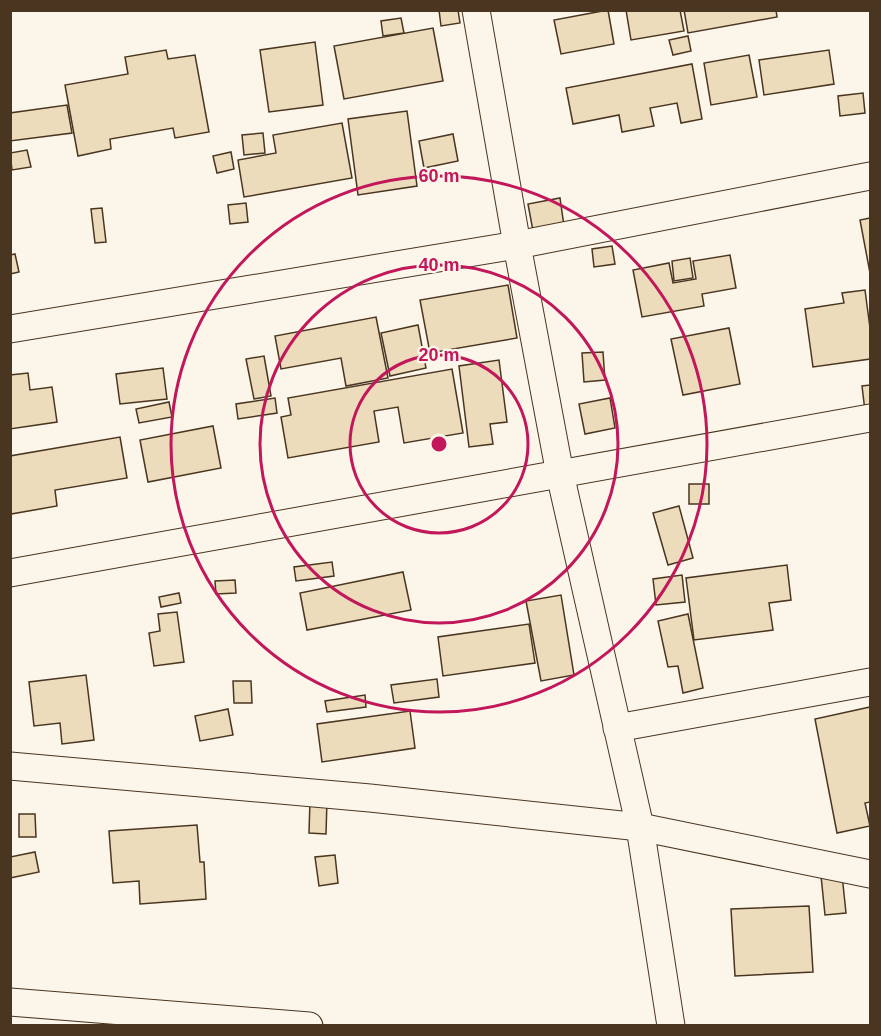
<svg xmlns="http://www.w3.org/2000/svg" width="881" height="1036" viewBox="0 0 881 1036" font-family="Arial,sans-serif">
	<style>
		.building { fill: #ecdcbc; stroke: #4a3520; stroke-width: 1.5 }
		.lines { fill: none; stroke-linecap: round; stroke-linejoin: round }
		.minor-casing { stroke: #4a3520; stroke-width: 29 }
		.minor { stroke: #fbf6e9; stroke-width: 27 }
		.ring { fill: none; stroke: #c2185b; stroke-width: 3 }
		.centre { fill: #c2185b; stroke: #fbf6e9; stroke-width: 3 }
		.ring-label { font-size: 18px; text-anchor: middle; font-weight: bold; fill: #c2185b; stroke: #fbf6e9; stroke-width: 4.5; stroke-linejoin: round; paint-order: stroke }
	</style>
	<rect width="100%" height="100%" fill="#fbf6e9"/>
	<!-- building -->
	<g class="building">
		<path d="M439,10H458L460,23L441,26Z"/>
		<path d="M608,10L614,44L561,54L554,20Z"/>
		<path d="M626,10H680L684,31L631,40Z"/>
		<path d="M684,10H776L777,17L688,33Z"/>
		<path d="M401,18L404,33L383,36L381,21Z"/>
		<path d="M433,28L443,81L344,99L334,46Z"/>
		<path d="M688,36L691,51L673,55L669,40Z"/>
		<path d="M315,42L323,105L269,112L260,50Z"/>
		<path d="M166,50L168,59L195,55L209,132L175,138L173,128L110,139L111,149L78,156L65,85L128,74L125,57Z"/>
		<path d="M829,50L834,84L764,95L759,60Z"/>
		<path d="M749,55L757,97L711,105L704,63Z"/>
		<path d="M692,64L702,119L681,123L677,103L650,108L654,126L622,132L619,115L573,124L566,88Z"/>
		<path d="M863,93L865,113L840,116L838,96Z"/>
		<path d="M67,105L72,133L10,141V113Z"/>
		<path d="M407,111L417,186L358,195L348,119Z"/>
		<path d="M342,123L352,178L244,197L238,160L276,153L273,135Z"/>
		<path d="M263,133L265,153L244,155L242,135Z"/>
		<path d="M453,134L458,161L424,168L419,141Z"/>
		<path d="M27,150L31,167L12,170L10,153Z"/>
		<path d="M231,152L234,169L217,173L213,156Z"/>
		<path d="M560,198L564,226L533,231L528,204Z"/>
		<path d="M246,203L248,222L230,224L228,205Z"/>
		<path d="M102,208L106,242L95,243L91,209Z"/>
		<path d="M870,218V273L860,220Z"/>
		<path d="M612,246L615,264L594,267L592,249Z"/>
		<path d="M15,254L19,272L10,274V255Z"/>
		<path d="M730,255L736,288L702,294L704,306L642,317L633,270L669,263L673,283L696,279L693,261Z"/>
		<path d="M690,258L693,278L674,281L672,261Z"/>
		<path d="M508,285L517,338L430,353L420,300Z"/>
		<path d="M865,290L870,328V359L813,367L805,309L844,303L842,293Z"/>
		<path d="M376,317L388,378L346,386L341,358L281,369L275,336Z"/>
		<path d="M418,325L426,368L390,376L381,333Z"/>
		<path d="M729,328L740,384L683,395L671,339Z"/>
		<path d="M603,352L605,380L584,382L582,353Z"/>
		<path d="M264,356L271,396L254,399L246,359Z"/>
		<path d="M499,360L507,422L490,424L493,444L469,447L459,366Z"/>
		<path d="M163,368L167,399L120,404L116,374Z"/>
		<path d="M452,369L463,433L404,443L398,407L374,411L379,442L288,458L281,417L291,415L288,398Z"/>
		<path d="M28,373L30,390L52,387L57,422L10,429V375Z"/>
		<path d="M870,385V410L865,411L862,386Z"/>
		<path d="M275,398L277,413L238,419L236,404Z"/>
		<path d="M610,398L615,428L585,434L579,404Z"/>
		<path d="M169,402L172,417L139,423L136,409Z"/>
		<path d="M213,426L221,468L148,482L140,440Z"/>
		<path d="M120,437L127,478L55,490L57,506L11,514L10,456Z"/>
		<rect x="689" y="484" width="20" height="20"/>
		<path d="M679,506L693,558L668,565L653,513Z"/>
		<path d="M332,562L334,576L296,581L294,567Z"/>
		<path d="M787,565L791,600L769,603L773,630L694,640L686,578Z"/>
		<path d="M403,572L411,610L307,630L300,593Z"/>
		<path d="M682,575L685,602L656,605L653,579Z"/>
		<path d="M235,580L236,593L216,594L215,581Z"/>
		<path d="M179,593L181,603L161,607L159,597Z"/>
		<path d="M561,595L574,675L541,681L526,601Z"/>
		<path d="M177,612L184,662L154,666L149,633L160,631L158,614Z"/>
		<path d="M688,614L703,688L683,693L678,666L668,667L658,621Z"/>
		<path d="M529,624L535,663L443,676L438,637Z"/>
		<path d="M86,675L94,740L62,744L60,723L34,726L29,682Z"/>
		<path d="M437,679L439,697L394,703L391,685Z"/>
		<path d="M233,681H251L252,703H234Z"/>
		<path d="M365,695L366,707L327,712L325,701Z"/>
		<path d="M870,707V802L865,803L870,826L837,833L815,719Z"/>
		<path d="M228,709L233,735L200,741L195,716Z"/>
		<path d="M410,711L415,748L322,762L317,724Z"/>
		<path d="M310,800H327L326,834L309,833Z"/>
		<path d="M19,814H35L36,837H19Z"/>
		<path d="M197,825L200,862H204L206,899L140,904L139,881L113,883L109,831Z"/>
		<path d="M35,852L39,872L10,878V857Z"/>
		<path d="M335,855L338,883L319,886L315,857Z"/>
		<path d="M841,865L846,913L825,915L820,866Z"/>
		<path d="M809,906L813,972L735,976L731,909Z"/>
	</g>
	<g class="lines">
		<defs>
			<g id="minor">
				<path d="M476,10L517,245L560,474L640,827L671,1026"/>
				<path d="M10,329L517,245L870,176"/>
				<path d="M10,573L870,418"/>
				<path d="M617,728L870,682"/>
				<path d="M10,766L370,798L640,827L870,874"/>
				<path d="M10,1002L309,1026"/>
			</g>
		</defs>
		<!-- minor casing -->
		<use href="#minor" class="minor-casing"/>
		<!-- minor -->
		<use href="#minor" class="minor"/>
	</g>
	<!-- distance rings -->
	<g class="ring">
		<circle cx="439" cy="444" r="89"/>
		<circle cx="439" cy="444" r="179"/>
		<circle cx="439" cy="444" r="268"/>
	</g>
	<circle cx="439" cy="444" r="9" class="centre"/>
	<g class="ring-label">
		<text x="439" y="182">60 m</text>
		<text x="439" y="271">40 m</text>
		<text x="439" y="361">20 m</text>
	</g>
	<!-- border -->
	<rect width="881" height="1036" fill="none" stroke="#4a3520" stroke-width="24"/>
</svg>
